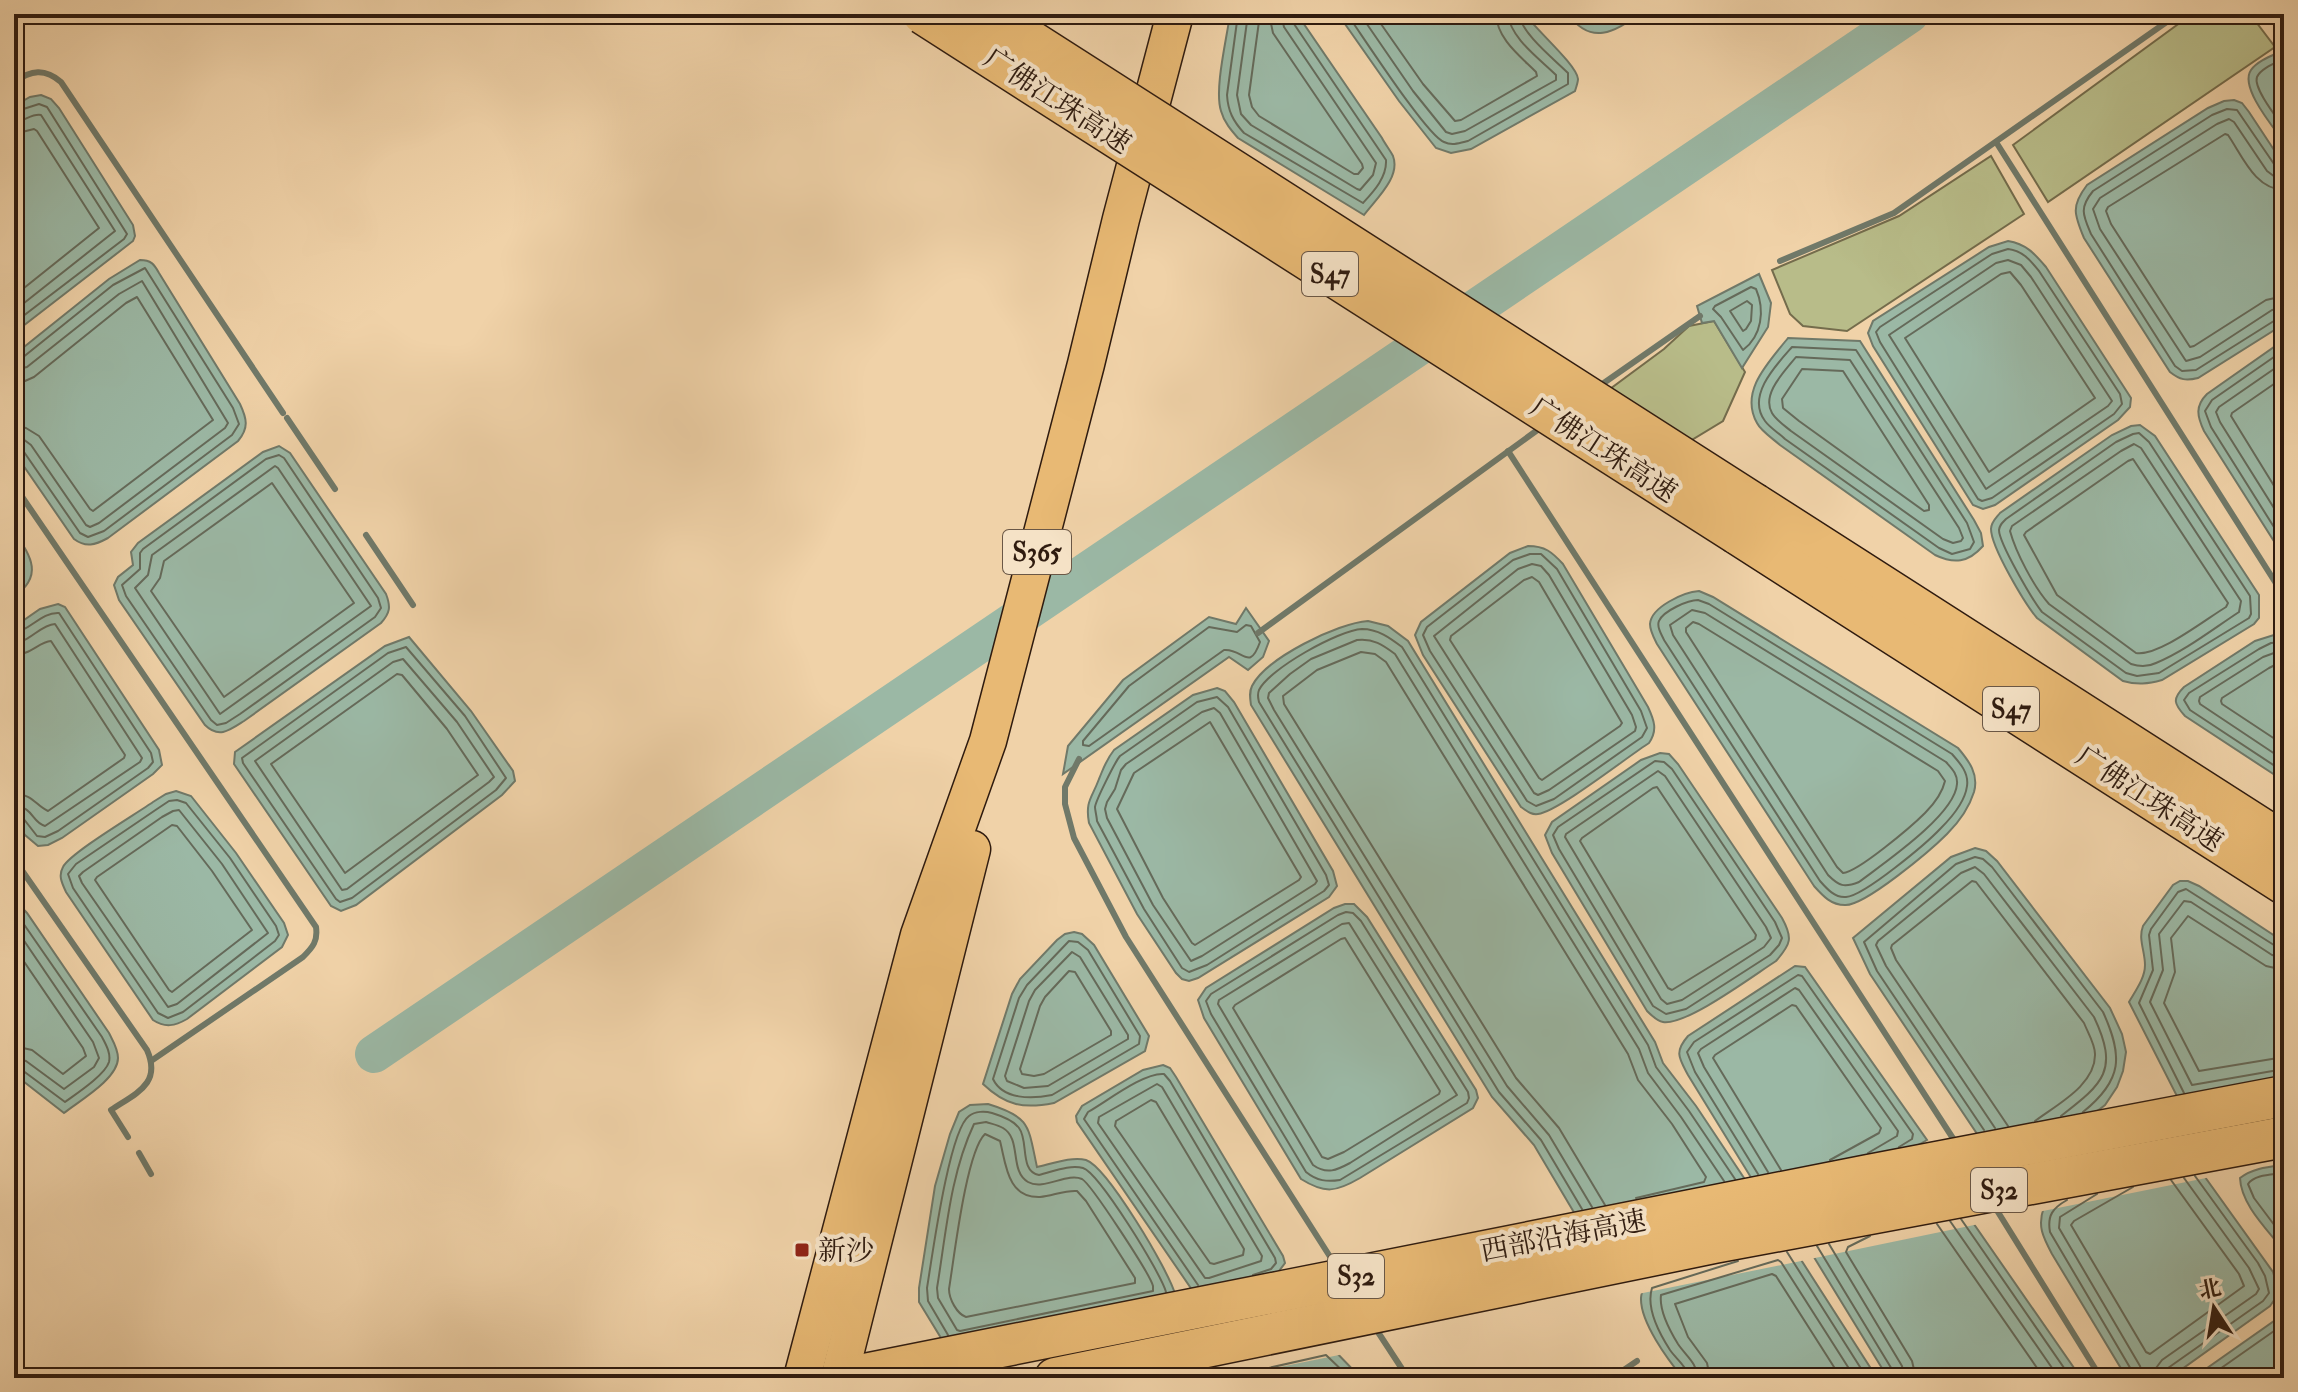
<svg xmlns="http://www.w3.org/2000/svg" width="2298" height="1392" viewBox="0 0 2298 1392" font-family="'IM FELL Double Pica','Noto Serif SC',serif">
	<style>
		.green { fill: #b8bc89; stroke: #746c4c; stroke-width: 2 }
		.water { fill: #9bb8a5; stroke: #707969; stroke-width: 2 }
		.pier { fill: #f0d2a8 }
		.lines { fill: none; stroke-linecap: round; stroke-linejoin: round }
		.shore { stroke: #656a5a; stroke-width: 2 }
		.stream { stroke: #707969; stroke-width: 6 }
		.river { stroke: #9bb8a5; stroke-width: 38 }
		.primary-casing { stroke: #2f1b0f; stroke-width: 39 }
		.highway-casing { stroke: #2f1b0f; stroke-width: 43 }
		.primary { stroke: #e8b974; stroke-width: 36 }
		.highway { stroke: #e8b974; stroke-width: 40 }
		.highway-bridge-casing { stroke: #2f1b0f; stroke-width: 43; stroke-linecap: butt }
		.highway-bridge { stroke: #e8b974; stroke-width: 40 }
		.poi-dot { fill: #8f2418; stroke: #f5e2c6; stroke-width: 3 }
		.labels { text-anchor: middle; stroke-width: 8; stroke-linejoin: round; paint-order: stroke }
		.shield { fill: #f5e2c6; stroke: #6a5746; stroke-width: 2 }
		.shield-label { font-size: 26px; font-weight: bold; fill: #2f1b0f }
		.street-label { font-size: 28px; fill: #2f1b0f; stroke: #f5e2c6 }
		.poi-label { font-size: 28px; fill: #2f1b0f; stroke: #f5e2c6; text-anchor: start }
	</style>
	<rect width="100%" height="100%" fill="#f0d2a8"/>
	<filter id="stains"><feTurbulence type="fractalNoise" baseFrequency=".0025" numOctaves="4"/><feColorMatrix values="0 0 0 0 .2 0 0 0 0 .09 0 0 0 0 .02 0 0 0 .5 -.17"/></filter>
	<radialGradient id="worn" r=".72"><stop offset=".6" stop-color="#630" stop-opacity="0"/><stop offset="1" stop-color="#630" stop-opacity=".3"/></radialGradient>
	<!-- green -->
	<g class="green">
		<path d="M2192,14H2250L2275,47L2048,202L2013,145Z"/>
		<path d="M1991,156L2024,214L1847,331L1803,326L1790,314L1772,270L1899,216Z"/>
		<path d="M1714,321L1745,372L1723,421L1690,441L1610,389L1664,349L1689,326Z"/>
	</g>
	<!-- water -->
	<g class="water">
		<path d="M1230,14H1297L1382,138C1385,144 1390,150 1393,156C1401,177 1376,199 1364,215L1238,138C1231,130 1224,122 1221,111C1214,89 1227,38 1230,14Z"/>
		<path d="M1338,14H1525C1535,29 1577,65 1578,79C1578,82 1576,88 1575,91L1471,149L1451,153L1436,148L1399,101Z"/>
		<path d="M1568,14H1640C1614,32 1591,46 1568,14Z"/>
		<path d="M2284,50V142C2274,128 2239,87 2251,70C2258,60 2274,55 2284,50Z"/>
		<path d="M41,95L51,99L59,108L133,225L135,236L133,241L14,333V106L30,97Z"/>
		<path d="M2234,100L2242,103L2249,112L2284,165V324L2198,378C2186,381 2180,380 2170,372L2084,238C2074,214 2071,206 2087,185L2208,108L2224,101Z"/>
		<path d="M2008,241C2026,244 2034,253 2046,267L2131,398L2130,407L2118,420L1995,505L1983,509L1973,505L1873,346L1868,333L1873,321L1989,247Z"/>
		<path d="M140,260C151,260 154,264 159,273L240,404C247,419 249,428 238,441L108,538C95,545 86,548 74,539L14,452V355L109,279Z"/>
		<path d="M1759,274L1771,303L1768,327L1742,368L1714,321L1702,323L1697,306Z"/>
		<path d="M1788,338L1860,341L1974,520L1981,533L1983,546C1968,563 1954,564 1935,555L1780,445C1772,438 1761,431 1757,423C1739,391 1769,362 1788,338Z"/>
		<path d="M2284,340V557L2204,431C2197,416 2195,406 2207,394Z"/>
		<path d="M2140,425L2155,436L2259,595V618L2254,624L2162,680C2148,684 2137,685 2123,681L2037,618C2025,604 1991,547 1991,529C1991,522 1996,518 2000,513L2112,435L2131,426Z"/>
		<path d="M279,446L290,453L386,594C391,607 390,613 381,623L244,721C230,730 219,739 205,725L119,600L114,585L118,577L133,565L131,552L138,543L263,452Z"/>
		<path d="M14,531C31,557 44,575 14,597Z"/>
		<path d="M1528,546C1545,546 1552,552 1563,564L1648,707C1654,720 1658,730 1649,743C1627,757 1559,811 1538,814C1531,815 1527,811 1521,807L1423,655L1415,635L1421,622L1510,553Z"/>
		<path d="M1699,591L1713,597L1958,748C1969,761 1979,774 1974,792C1969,808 1958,823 1947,834C1931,850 1865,906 1845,905C1831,905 1823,896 1814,886L1657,644C1654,638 1650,631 1650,624C1651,607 1684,592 1699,591Z"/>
		<path d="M58,604L65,607L159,750L162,765L153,774L62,838L48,845L38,846L25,835L14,819V627L40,609Z"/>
		<path d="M1246,608L1269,641L1263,657L1248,670L1229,657L1063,774L1068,746L1123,680L1209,617L1236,624Z"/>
		<path d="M1368,621L1388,626L1408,641L1655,1042L1663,1063L1696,1106L1758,1199L1591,1241L1534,1145L1492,1097L1251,705C1250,698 1249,692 1252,686C1266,658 1338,623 1368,621Z"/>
		<path d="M2277,634L2284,635V781L2185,716C2174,704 2172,699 2184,687L2255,641Z"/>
		<path d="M409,637L471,711L513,771L515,781L502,795L356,905L341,911L331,906L234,764L235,752L385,646Z"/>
		<path d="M1217,688L1225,691L1234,702L1333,871L1337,886L1329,897L1198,978L1189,981L1182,979L1176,973L1137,914L1089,823C1085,801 1092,798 1099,779C1104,767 1106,760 1114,750L1193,695Z"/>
		<path d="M1660,753L1669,754L1678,764L1782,918C1793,938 1791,944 1776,961C1754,975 1686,1026 1663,1022C1657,1021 1652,1016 1647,1011L1552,853L1545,835L1552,822L1641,760Z"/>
		<path d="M176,791L191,796L236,853L284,923L288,935L282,947L187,1019C175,1026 165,1028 153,1020L66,892C62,883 58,876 63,867C70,853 136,814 153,802L166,794Z"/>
		<path d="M1975,848L1986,851L1997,861L2110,1008L2122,1034L2126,1052L2123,1071L2117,1087L2105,1105L2008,1180L1870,974L1853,938L1951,857Z"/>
		<path d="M2180,881H2188L2199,886L2284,942V1087L2182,1106L2129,1002C2136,990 2145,978 2145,965C2145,951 2138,939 2143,926L2173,885Z"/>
		<path d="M14,899L27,913L109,1033C113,1041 118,1049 118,1058C118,1079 79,1101 64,1113L14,1074Z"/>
		<path d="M1345,904H1354L1367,917L1476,1090L1478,1098L1473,1108L1360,1178C1336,1192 1325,1194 1301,1179L1204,1018L1198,1000L1206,988L1334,908Z"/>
		<path d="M1074,932L1082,934L1094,945L1149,1036L1145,1051L1054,1103C1024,1109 1006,1106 983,1084L1012,994L1020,979L1057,940L1065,934Z"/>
		<path d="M1795,966L1805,967L1927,1140L1779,1223L1688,1075C1679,1058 1674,1052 1688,1036Z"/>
		<path d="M1163,1065L1170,1068L1176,1077L1283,1256L1285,1263L1276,1275L1199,1300L1077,1122L1076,1116L1082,1106L1143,1070Z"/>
		<path d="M988,1104C1031,1117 1028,1126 1037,1167C1051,1164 1072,1156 1086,1160C1107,1167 1169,1271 1175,1294L949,1351L919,1302V1288L935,1186L950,1134L959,1112L970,1105Z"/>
		<path d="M2172,1131L2273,1272L2277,1285V1296L2270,1306L2175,1374L2164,1378H2129L2125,1375L2052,1254C2043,1237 2037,1226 2044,1207Z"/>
		<path d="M2284,1165V1251C2268,1230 2241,1205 2240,1178C2253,1168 2268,1167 2284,1165Z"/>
		<path d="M1937,1171L2081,1378H1888L1801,1236Z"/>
		<path d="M1787,1238L1877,1378H1683C1668,1360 1640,1322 1641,1298C1641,1293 1645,1285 1646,1280Z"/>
		<path d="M2284,1314V1378H2193Z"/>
		<path d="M1330,1346L1361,1378H1188Z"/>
	</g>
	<!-- pier -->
	<g class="pier">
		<path d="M2175,1128L2211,1177L2038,1212L2041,1205L2054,1194Z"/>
		<path d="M1940,1169L1979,1224L1810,1259L1798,1238Z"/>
		<path d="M1790,1236L1806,1260L1638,1294L1643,1278Z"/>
		<path d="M1330,1342L1344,1354L1226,1378H1184L1187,1374Z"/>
	</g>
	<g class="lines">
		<!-- shore -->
		<g class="shore">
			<path d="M1238,14L1227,95C1228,111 1233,121 1244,133L1363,203C1374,191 1387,177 1386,160L1292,21L1291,14"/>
			<path d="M1248,14L1237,95L1241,114L1251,125L1357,189L1360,190L1373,175L1376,163L1284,27L1281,14"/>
			<path d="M1260,14L1249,95L1252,107L1259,116L1354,174H1358L1363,168L1362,164L1273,33L1269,14"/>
			<path d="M1347,14C1362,35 1427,136 1444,142C1452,146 1460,143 1468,141L1568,84V73C1554,59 1521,33 1519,14"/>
			<path d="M1360,14L1413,91L1446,132L1452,134L1465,131L1556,80V75C1540,59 1510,38 1508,14"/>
			<path d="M1374,14L1423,84L1455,121L1461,120L1537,76L1536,72C1520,56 1497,39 1496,14"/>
			<path d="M2284,59C2276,63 2261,68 2257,77C2253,88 2277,118 2284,128"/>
			<path d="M14,112L39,104L47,107L127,234L124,239L14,323"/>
			<path d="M14,122C24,122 32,113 41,115L115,231L14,311"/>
			<path d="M14,134L34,129L37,131L99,228L14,296"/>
			<path d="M2284,168L2274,164L2237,110L2227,109L2212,115L2093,191C2079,208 2083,215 2091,234L2175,366L2182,371L2196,370L2277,319L2284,318"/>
			<path d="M2284,178L2275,177L2267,171L2234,122L2229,119L2217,124L2100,198L2093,209L2100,229L2186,361L2200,357L2272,310L2284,308"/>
			<path d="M2284,190C2255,189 2243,157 2228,135L2225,134L2108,207L2106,211L2111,224L2190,347L2194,346L2266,300L2284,296"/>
			<path d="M2008,249C2023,251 2030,260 2039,271L2120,394L2122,404L2114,414L1992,498L1982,501L1978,499L1880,342L1876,332L1880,327L1992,254Z"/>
			<path d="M2008,260L2021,265L2031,277L2112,401L2108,406L1986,489L1889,335L1996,263Z"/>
			<path d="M2010,272L2021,285L2095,398L1989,472L1905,338L2001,274Z"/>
			<path d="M1751,287L1756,289C1765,310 1762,336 1743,350L1721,317L1713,309L1715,306Z"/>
			<path d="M1747,301L1752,305L1751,321L1746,329L1743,331L1730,311Z"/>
			<path d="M1792,347L1856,350L1967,523L1974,542L1970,549L1952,554L1939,548L1785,439C1779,433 1770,428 1765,421C1746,396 1776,365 1792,347Z"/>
			<path d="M2284,350L2212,400L2205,411L2211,427L2284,543"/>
			<path d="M1796,357L1850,360L1959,528L1963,538L1961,541L1953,543L1943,539L1791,431C1785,426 1776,420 1772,413C1761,394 1785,371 1796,357Z"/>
			<path d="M14,360L22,358L113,285L145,268L233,408L239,424L232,435L104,531L88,537L80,533L24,452L14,448"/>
			<path d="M2284,362L2219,407L2216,412L2220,422L2284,524"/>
			<path d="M1802,369L1843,371L1929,505V510L1924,511L1799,421L1783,408L1782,399Z"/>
			<path d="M14,370L27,367L119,294L142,281L228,423L225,428L99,523L90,527L86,525L31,445L23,439L14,438"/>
			<path d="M2284,377L2232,413L2231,416L2284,502"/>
			<path d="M14,382L25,381L34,377L126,303L137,297L213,420L93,511L90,509L39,436L26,428L14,426"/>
			<path d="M2139,433L2149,442L2250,596L2251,614L2249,618L2159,673L2137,676L2126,673L2042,612C2033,601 1999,543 1999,530C2000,524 2002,523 2006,519L2116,442L2133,434Z"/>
			<path d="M2134,444L2141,448L2241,601L2239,612C2213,629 2185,651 2156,663C2148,667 2140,667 2131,664L2049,604C2034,587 2016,553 2010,531L2012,526L2121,451Z"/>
			<path d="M279,455L284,458L378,598L381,608L375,617L240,714L226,723L217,725L211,720L126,596L122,585L140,569V553L143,549L266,459Z"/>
			<path d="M2133,459L2228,603L2226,607C2206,619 2158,657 2136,653L2057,595L2024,535L2026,532L2128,461Z"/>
			<path d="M275,466L278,468L371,606L220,714L135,588L148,575L152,555Z"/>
			<path d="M272,483L354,603L224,697L151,591L160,578L164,561Z"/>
			<path d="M1530,554H1541L1557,569L1641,711L1647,728L1642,737L1554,799L1536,806L1527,801L1430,651L1423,635L1427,627L1513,560Z"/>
			<path d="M1532,564L1541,566L1549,575L1632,715L1636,727L1635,731L1549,790L1538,795L1534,793L1434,636L1518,569Z"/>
			<path d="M1532,577L1539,582L1622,723L1620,726L1542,780L1539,778L1450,640L1451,636L1524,580Z"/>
			<path d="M1698,600L1709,604L1952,754C1960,763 1969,773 1967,786C1965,802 1952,817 1941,828C1927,843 1864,896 1846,897C1835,898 1827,889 1820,881L1664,640C1662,635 1656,627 1659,621C1663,611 1688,600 1698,600Z"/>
			<path d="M1692,610L1705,613L1946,762C1951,768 1958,774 1957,784C1955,815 1884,863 1859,882C1844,888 1839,886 1828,875L1673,635L1670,625Z"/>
			<path d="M1693,622L1699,624L1938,771L1945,781C1942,794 1934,804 1925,813C1912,826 1858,872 1843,873L1837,867L1686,632V628Z"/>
			<path d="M1246,625L1251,626L1260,642C1249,673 1243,648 1224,650L1089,746L1083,745V741L1129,686L1209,627L1237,632Z"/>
			<path d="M14,633C31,630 41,612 59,613L151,753L153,762L148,768L58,831L45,837L37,836L23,818L14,816"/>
			<path d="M2284,642L2271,643L2259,649L2189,693L2184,700L2190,710L2284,772"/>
			<path d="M14,643C30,642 40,625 55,624L142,758L140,762L45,826C31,822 34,807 14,806"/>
			<path d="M406,647L465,716L506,778L496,790L352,898L340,902L336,899L243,763L242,758L388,653Z"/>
			<path d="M2284,652L2274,653L2263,657L2200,697L2199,701L2200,704L2284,760"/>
			<path d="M14,655C30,655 39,642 51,641L125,755L124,758L48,811C35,805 33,794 14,794"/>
			<path d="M403,659L457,722L494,777L489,782L347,889L342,890L255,761L393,662Z"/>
			<path d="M2284,664H2277L2269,668L2222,698L2221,701L2222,704L2284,745"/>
			<path d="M397,674L402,675L447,729L478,775L345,873L271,764Z"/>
			<path d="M1217,697L1228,707L1326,875L1329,885L1324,891L1207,965L1189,972L1182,968L1144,909L1097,821C1097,818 1095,810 1095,807C1096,800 1115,762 1120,756L1197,702Z"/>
			<path d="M1214,708L1220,713L1317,881L1315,884L1202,956L1191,961L1153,905L1107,818L1105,809L1107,802L1115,789L1121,770L1126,764L1202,712Z"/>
			<path d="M1210,722L1301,877L1299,880L1195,945L1192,943L1163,898L1117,809L1134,773Z"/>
			<path d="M1655,761L1664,762L1672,769L1775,922L1782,938L1779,945L1770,955L1686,1009L1666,1014L1653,1006L1559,849L1553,835L1558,827Z"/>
			<path d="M1658,771L1665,776L1766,927L1771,938L1764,947L1682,1000L1667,1004L1661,999L1565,837L1566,834Z"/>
			<path d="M1657,787L1756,935L1755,939L1672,990L1668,988L1580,841L1582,838L1653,788Z"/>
			<path d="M177,800L186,803L230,858L276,926L279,935L275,941L183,1012L168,1018L158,1013L73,888L68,874L76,864L157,809L169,801Z"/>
			<path d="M179,810L222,864L268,933L177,1004L168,1007L82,883L79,876L83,872L162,817L173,811Z"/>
			<path d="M172,825L177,826L212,871L252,930L172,992L169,990L95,880L97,877Z"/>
			<path d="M14,910L102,1037C106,1045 111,1053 109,1062C105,1075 76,1094 65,1102L22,1070L14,1068"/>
			<path d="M1346,912L1353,913L1361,921L1468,1092L1469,1098L1467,1103L1340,1180C1327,1182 1317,1181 1306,1172L1211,1014L1206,1001L1211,994L1338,915Z"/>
			<path d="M1349,923L1457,1095L1350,1163C1337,1170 1327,1175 1313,1165L1218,1004L1219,1000L1342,924Z"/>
			<path d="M14,926L93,1042L99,1058L94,1067L64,1089L26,1061L14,1058"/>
			<path d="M1345,938L1440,1091L1439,1094L1344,1152L1328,1159L1322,1157L1233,1008L1235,1005L1341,939Z"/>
			<path d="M1069,941L1078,942L1088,950L1140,1036L1139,1044L1052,1095C1032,1099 1003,1100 993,1079L1019,998L1027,985Z"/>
			<path d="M14,947L83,1048L86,1056L63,1074L32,1050L14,1046"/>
			<path d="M1072,952L1080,957L1128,1035V1039L1048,1086L1024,1088L1007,1081L1005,1076L1029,1001L1035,990Z"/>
			<path d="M2284,958L2272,955L2191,902L2184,901L2159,934L2163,970L2150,1002L2192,1085L2284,1069"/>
			<path d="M2284,970L2266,966L2188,916L2171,938L2175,972L2164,1003L2199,1071L2284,1057"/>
			<path d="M1069,971L1075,972L1111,1031V1035L1044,1074L1034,1076L1022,1074L1020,1069L1040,1006L1045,997Z"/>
			<path d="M1157,1084L1162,1087L1262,1256L1261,1261L1209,1278H1205L1098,1123L1099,1117Z"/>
			<path d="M2184,1093L2139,1003L2153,970L2149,935L2151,929L2178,892L2186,889L2277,947L2284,948"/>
			<path d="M1151,1100L1156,1102L1244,1249L1243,1255L1214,1264L1210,1263L1115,1126L1116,1121Z"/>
			<path d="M986,1122C992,1124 998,1125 1003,1128C1022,1139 1009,1171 1028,1182C1044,1191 1067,1172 1082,1179C1091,1184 1150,1274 1153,1286C1153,1288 1153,1290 1153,1291L960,1331L957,1330L938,1298L937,1288C946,1234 950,1175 974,1124Z"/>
			<path d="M2008,1126L1896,960L1891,948L1892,945L1972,881L1976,882L2084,1023C2088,1033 2095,1044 2095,1054C2096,1085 2056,1105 2035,1121"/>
			<path d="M1995,1128L1886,966L1876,945L1878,941L1961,873L1975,867L1984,874L2094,1017C2119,1070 2104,1083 2061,1116"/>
			<path d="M1984,1130L1877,971L1864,942L1956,864L1975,857L1983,859L1992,867L2103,1012C2123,1056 2123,1080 2083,1112"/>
			<path d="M985,1134L1000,1141C1006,1164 1007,1198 1040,1197C1052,1196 1065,1190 1077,1191L1086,1201L1135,1278V1283L966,1317C957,1314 949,1299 949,1289C954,1259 966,1152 985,1134Z"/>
			<path d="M1781,1170L1713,1058L1715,1055L1792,1005L1796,1006L1881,1128L1879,1133L1830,1160"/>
			<path d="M1768,1172L1704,1067L1698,1053L1701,1049L1795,988L1799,990L1898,1131L1897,1136L1868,1153"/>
			<path d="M2284,1173C2273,1175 2255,1174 2248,1184L2254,1198L2284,1238"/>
			<path d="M1758,1174L1695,1072L1687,1052L1694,1042L1798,975L1802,976L1913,1134L1912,1139L1899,1147"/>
			<path d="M2133,1187L2074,1221L2071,1225L2146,1352L2150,1354L2244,1286L2239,1274L2171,1180"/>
			<path d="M2097,1194L2060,1217L2059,1228L2140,1366L2143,1378"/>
			<path d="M2067,1200C2053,1208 2047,1215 2050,1232L2132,1371L2133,1378"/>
			<path d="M1605,1205L1559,1128L1516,1078L1284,704L1283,696L1317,670L1361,652L1375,654L1386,662L1628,1054L1638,1080L1672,1124L1706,1177L1704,1182L1636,1198"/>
			<path d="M1592,1207L1549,1135L1507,1086L1274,710L1268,698L1269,693L1290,674L1311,659L1357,640C1373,638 1383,645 1395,654L1639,1049L1648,1073L1681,1117L1724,1181"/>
			<path d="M1582,1209L1541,1140L1499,1092L1259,702C1258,697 1257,695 1259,690C1269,669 1339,630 1362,629C1378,629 1390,638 1402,647L1648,1045L1656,1067L1689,1111L1735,1179"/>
			<path d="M1961,1219L2071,1378"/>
			<path d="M1950,1221L2059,1378"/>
			<path d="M1937,1224L2044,1378"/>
			<path d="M1870,1236L1848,1247L1846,1252L1912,1361L1916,1378"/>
			<path d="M1829,1244L1902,1366L1904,1378"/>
			<path d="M1817,1246L1893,1371L1894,1378"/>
			<path d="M1787,1252L1867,1378"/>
			<path d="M1198,1285L1084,1119L1088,1112C1106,1102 1144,1072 1164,1074L1170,1081L1275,1258L1276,1263L1271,1269L1253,1275"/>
			<path d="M948,1335L928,1301L927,1288C932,1258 949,1130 969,1116C975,1111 985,1111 992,1113C1002,1116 1013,1120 1019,1128C1029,1141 1019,1171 1039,1175C1052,1172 1070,1164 1083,1168C1099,1173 1161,1273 1166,1292"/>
			<path d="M1224,1378L1326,1355L1350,1378"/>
			<path d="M1688,1378C1687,1366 1677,1360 1670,1350C1659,1333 1646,1307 1652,1288L1738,1261"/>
			<path d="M1698,1378C1697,1363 1686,1356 1678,1344C1670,1331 1659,1310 1661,1295L1778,1260L1781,1262L1855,1378"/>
			<path d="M1710,1378L1707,1363L1688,1337L1675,1304L1772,1274L1776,1276L1841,1378"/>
			<path d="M2154,1378L2156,1368L2162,1360L2256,1294L2259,1289L2249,1268L2184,1178"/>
			<path d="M2164,1378L2168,1368L2263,1301L2269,1293L2265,1276L2258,1263L2195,1176"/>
			<path d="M2207,1378L2284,1324"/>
		</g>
		<!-- stream -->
		<g class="stream">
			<path d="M14,82C31,70 45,68 61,82L283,413"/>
			<path d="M1996,142L2284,596"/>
			<path d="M1780,261L1894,213L2178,14"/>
			<path d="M1598,387L1700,316"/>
			<path d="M287,418L335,489"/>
			<path d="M1508,451L1956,1143"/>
			<path d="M14,485L316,927C318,941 313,947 303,957L151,1061"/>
			<path d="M366,535L413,605"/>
			<path d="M1258,633L1543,426"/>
			<path d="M1079,759L1065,787V804L1074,838L1126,937L1336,1266"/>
			<path d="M14,859L147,1050C162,1084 136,1093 111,1110L128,1137"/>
			<path d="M139,1153L151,1174"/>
			<path d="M1993,1204L2101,1378"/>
			<path d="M1374,1326L1408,1378"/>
			<path d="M1612,1378L1637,1361"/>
		</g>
		<!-- river -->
		<path class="river" d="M374,1054L1910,14"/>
		<defs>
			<g id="primary">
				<path d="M802,1378L919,935L988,741L1086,364L1121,219L1175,14"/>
				<path d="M839,1378L972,849"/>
			</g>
			<g id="highway">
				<path d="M1755,504L2284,843"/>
				<path d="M1737,534L2284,884"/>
				<path d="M844,1378L1868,1175L2284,1096"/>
				<path d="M1055,1378L1714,1243L2284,1137"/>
			</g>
		</defs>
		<!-- primary casing -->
		<use href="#primary" class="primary-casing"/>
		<!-- highway casing -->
		<use href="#highway" class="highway-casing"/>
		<!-- primary -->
		<use href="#primary" class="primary"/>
		<!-- highway -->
		<use href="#highway" class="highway"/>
		<defs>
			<g id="highway-bridge">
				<path d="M923,14L1737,534"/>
				<path d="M989,14L1755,504"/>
			</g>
		</defs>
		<!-- highway-bridge casing -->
		<use href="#highway-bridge" class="highway-bridge-casing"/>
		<!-- highway-bridge -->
		<use href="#highway-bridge" class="highway-bridge"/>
	</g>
	<!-- markers -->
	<rect class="poi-dot" x="794" y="1242" width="16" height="16" rx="4"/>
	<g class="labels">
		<!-- shield labels -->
		<g class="shield">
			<rect x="1302" y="252" width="56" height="44" rx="6"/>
			<rect x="1003" y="530" width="68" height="44" rx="6"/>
			<rect x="1983" y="687" width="56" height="44" rx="6"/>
			<rect x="1971" y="1168" width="56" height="44" rx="6"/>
			<rect x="1328" y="1254" width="56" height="44" rx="6"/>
		</g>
		<g class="shield-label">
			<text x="1330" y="283">S47</text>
			<text x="1037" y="561">S365</text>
			<text x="2011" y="718">S47</text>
			<text x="1999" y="1199">S32</text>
			<text x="1356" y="1285">S32</text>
		</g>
		<!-- street labels -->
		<g class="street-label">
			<text transform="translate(1058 100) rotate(33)" y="10">广佛江珠高速</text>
			<text transform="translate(1604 449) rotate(33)" y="10">广佛江珠高速</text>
			<text transform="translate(2150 798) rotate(33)" y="10">广佛江珠高速</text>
			<text transform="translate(1563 1235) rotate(-11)" y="10">西部沿海高速</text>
		</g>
		<!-- poi labels -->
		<g class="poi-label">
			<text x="818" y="1260">新沙</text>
		</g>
	</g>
	<!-- margin -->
	<rect width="2298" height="1392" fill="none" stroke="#f0d2a8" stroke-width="48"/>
	<rect x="16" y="16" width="2266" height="1360" fill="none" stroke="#2f1b0f" stroke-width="4"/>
	<rect x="24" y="24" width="2250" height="1344" fill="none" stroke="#2f1b0f" stroke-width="2"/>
	<!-- north arrow -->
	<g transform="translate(2214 1308) rotate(348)" stroke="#f5e2c6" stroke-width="6" paint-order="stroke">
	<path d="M0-6L14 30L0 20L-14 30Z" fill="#2f1b0f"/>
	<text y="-12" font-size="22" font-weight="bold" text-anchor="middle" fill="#2f1b0f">北</text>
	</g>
	<rect width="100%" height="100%" filter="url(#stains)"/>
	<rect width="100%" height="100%" fill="url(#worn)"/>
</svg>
